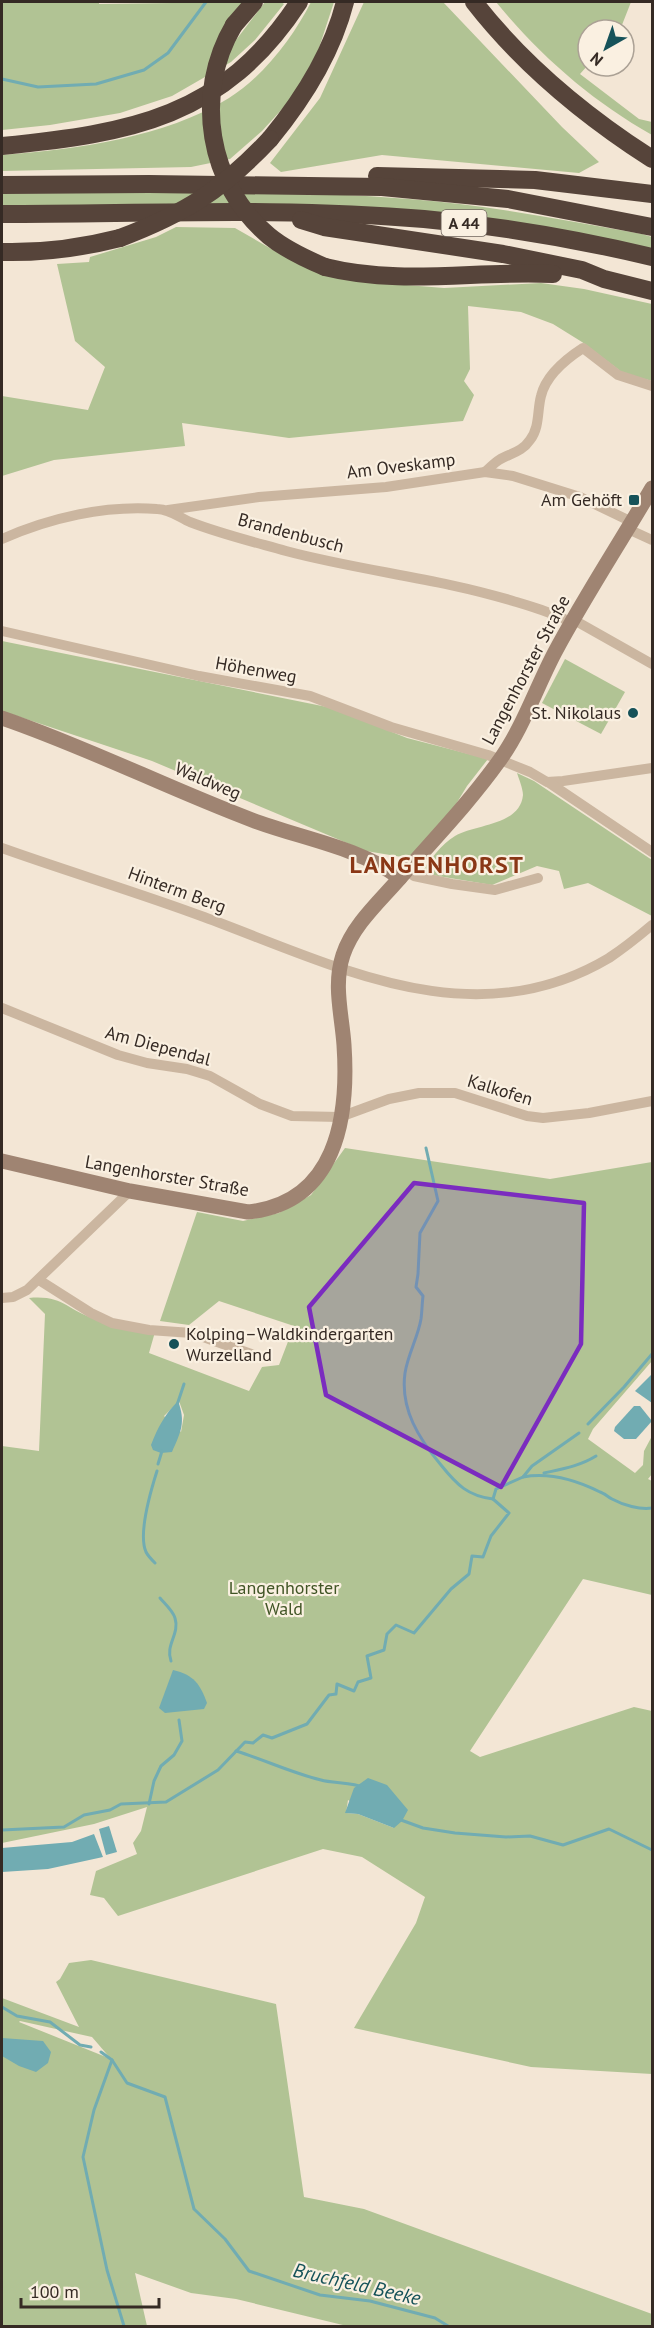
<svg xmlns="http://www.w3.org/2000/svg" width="654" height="2328" viewBox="0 0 654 2328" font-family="'PT Sans',sans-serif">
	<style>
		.green { fill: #b1c394; fill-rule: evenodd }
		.water { fill: #71acb2 }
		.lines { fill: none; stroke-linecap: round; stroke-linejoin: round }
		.stream { stroke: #71acb2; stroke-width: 3 }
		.street { stroke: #cbb6a0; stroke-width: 10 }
		.secondary { stroke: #9f8472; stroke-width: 15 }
		.highway { stroke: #56443a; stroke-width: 18 }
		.highway-bridge { stroke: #56443a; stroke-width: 18 }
		.marked { fill: #7b2cbf; fill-opacity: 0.2; stroke: #7b2cbf; stroke-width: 4.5; stroke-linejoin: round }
		.poi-dot { fill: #165259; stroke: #faf0e1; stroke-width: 2 }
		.labels { text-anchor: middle; stroke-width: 4.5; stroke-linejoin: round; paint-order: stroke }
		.shield { fill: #faf0e1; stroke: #70655d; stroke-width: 1.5 }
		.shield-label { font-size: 16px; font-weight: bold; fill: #352a24 }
		.street-label { font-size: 18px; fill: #352a24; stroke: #faf0e1 }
		.poi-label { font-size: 18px; fill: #352a24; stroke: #faf0e1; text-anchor: end }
		.park-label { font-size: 18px; fill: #415526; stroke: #faf0e1 }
		.water-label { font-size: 20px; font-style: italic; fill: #165259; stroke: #faf0e1 }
		.district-label { font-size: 24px; font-weight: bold; letter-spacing: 1.5px; fill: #8a3716; stroke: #faf0e1 }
	</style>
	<rect width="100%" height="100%" fill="#f3e6d5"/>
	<!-- green -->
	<g class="green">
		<path d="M2,2H99V4L246,2L236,40L265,2H281L284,4L255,40L231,62L172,96L120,113L50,125L2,130Z"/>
		<path d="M311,2H334L318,51L293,97L262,131L230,159L191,167L2,171V155C77,149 164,138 229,98C263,77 294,36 311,2Z"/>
		<path d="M364,2H443L562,127L599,162L579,173L382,155L281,172L270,163L320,98Z"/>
		<path d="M496,2H631L620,30H588V65L580,74L639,119L652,122V135C592,101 540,56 496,2Z"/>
		<path d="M2,192C137,192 274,188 409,199C488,205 565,220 642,234L652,237V252L522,223L2,206Z"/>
		<path d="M176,227L235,228L282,255L369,282L444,288L541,283L584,289L652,304V381L623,373L582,342L553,324L521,312L468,306L470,369L464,381L474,395L463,421L289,438L182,423L185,446L54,460L2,476V396L88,410L105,367L75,341L57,264L89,262L90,257L156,237Z"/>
		<path d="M2,641L332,708L407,738L488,759L467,786L453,809L412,855L402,857L366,851L152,761L2,711Z"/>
		<path d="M565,659L625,692L601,734L542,703Z"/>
		<path d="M517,773L534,781L652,860V916L588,883L564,889L559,871L537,866L492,885L420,873C430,861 441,844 455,836C475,824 520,826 523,795C523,789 519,779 517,773Z"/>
		<path d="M345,1148L550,1179L652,1162V1361L593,1429L588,1439L635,1473L643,1465L644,1451L652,1436V1474L648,1479L652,1481V1595L583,1579L470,1751L480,1757L634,1707L652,1711V2074L531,2067L354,2028L416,1923L425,1897L362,1857L323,1849L118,1916L104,1898L90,1895L96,1871L137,1854L133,1843L141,1831L147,1807L94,1824L2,1843V1446L39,1451L45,1314L29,1298C64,1295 66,1310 95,1319C114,1325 135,1328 155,1332L149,1353L249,1391L262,1367L279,1365L294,1326L219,1301L189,1325L160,1321L197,1212L243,1221L279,1213L311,1195ZM179,1401L184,1415L181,1432L164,1416ZM348,1800L394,1828L358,1814L346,1813Z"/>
		<path d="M91,1960L276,2004L304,2197L364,2209L652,2314V2326H347L236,2299L191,2293L135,2273L147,2326H2V1998L79,2027L56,1982L60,1979L69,1963ZM20,2021L92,2037L111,2059L19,2022Z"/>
	</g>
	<!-- water -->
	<g class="water">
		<path d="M652,1374V1403L635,1391Z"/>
		<path d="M178,1401C186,1422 181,1432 172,1452L161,1453L153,1450L151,1445C158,1427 165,1414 178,1401Z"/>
		<path d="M634,1406H640L652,1421L636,1439H624L614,1431L615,1427Z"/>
		<path d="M173,1670C194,1675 200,1684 207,1703L204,1709L165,1713L159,1708Z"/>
		<path d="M368,1778L387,1785L408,1810L402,1821L394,1828L358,1814L345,1813L354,1788Z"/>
		<path d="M109,1826L117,1852L106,1855L99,1829Z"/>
		<path d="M94,1834L103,1857L48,1869L2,1872V1848L72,1842Z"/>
		<path d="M2,2038L43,2041L51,2052L48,2063L36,2072L19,2066L2,2056Z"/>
	</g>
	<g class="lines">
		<!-- stream -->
		<g class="stream">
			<path d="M2,79L38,87L96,84L144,70L168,53L206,2"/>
			<path d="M426,1148L438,1201L420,1233L418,1274L416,1287L423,1296C422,1304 422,1312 421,1319C418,1337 408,1354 405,1373C400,1409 419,1439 441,1465C457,1485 468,1496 493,1499"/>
			<path d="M177,1405L184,1384"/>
			<path d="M588,1424L624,1387L652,1354"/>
			<path d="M158,1464L162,1451"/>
			<path d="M544,1473C562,1469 580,1466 596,1456"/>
			<path d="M523,1477C550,1472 576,1480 600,1492C604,1493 608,1497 612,1499C623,1505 640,1510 652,1508"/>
			<path d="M155,1563C152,1560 148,1556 146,1552C138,1534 151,1490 157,1471"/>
			<path d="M160,1598C165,1604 173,1611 175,1618C180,1634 165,1645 171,1661"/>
			<path d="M236,1751C265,1760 292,1773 321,1780C331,1783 355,1783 362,1787"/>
			<path d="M149,1804L154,1781L161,1766L174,1755L182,1741L179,1720"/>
			<path d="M401,1820L423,1828L455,1833L506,1837L530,1836L563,1845L609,1829L652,1850"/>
			<path d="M2,1830L64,1827L84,1815L110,1810L121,1804L166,1802L218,1770L245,1742L253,1743L263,1735L272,1738L307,1724L329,1695L336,1694L337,1684L354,1691L358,1682L371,1678L367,1656L384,1650L387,1634L396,1625L414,1633L451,1589L469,1574L472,1556L483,1557L491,1536L509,1513L493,1499L496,1489L523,1477L532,1466L579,1433"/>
			<path d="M2,2007L17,2016L50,2022L80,2045L91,2047"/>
			<path d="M101,2052L112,2060L127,2083L165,2097L194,2209L225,2239L249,2271L320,2295L370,2301L435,2318L448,2326"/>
			<path d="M112,2060L94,2110L83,2157L107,2270L124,2326"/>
		</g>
		<!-- street -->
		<g class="street">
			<path d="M485,472C490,468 494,463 499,460C511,453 522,452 530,440C540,427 537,411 541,396C546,375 566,359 583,348L618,375L652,386"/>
			<path d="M168,510L259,497L386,487L485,472L513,476L580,497L632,522"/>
			<path d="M628,529L652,540"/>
			<path d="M2,539C49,518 105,505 157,509C169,509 179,517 190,522C221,534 254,542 286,551C361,571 438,578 513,601C533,607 554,613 572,623"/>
			<path d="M574,620L652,664"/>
			<path d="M2,631L199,676L310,696L391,727L488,755L530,772L547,782L563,781L652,768"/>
			<path d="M548,782L652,852"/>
			<path d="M2,848C69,872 137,892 204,917C337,966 473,1039 609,958C624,948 639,936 652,925"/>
			<path d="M406,870L414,876L452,884L495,890L538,878"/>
			<path d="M2,1008L118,1055L147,1063L187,1069L210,1076L260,1104L292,1116L340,1117L389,1099L419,1093H455L527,1116L543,1118L589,1113L652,1101"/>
			<path d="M39,1280L91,1313L112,1323L149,1330L192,1333L254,1355"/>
			<path d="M2,1298L13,1297L27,1290L130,1191"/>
		</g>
		<!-- secondary -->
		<g class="secondary">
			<path d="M2,718C87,747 167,788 252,820C299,838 359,847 400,878"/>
			<path d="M2,1161L130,1191L248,1212C336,1203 349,1118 344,1045C342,1015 333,985 343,955C353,925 379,902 399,879C433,840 469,803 499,761C523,728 536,688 555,652C585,596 620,543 652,488"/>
		</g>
		<!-- highway -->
		<g class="highway">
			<path d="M474,2C523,65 585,116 652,159"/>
			<path d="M234,25L254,2"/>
			<path d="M270,139C303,99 332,53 345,2"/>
			<path d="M2,146C131,133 223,118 299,2"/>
			<path d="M377,176L535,180L652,194"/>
			<path d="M2,185L149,184L382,187L508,199L652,227"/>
			<path d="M2,214C142,214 284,207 424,219C501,226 577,239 652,257"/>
			<path d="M301,220L324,227L503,254L582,270L604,279L652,291"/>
			<path d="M2,252C43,253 81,248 120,238"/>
			<path d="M325,267C401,286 477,270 553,274"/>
		</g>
		<!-- highway-bridge -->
		<g class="highway-bridge">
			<path d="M234,25C193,94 208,185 269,236C286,250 306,259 325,267"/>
			<path d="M120,238C186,213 222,190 270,139"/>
		</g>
	</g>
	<!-- marked area -->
	<path class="marked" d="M414,1183L584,1203L581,1344L501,1487L326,1395L309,1307Z"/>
	<!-- markers -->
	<g class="poi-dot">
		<rect x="628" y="494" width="12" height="12" rx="3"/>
		<circle cx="633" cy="713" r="6"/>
		<circle cx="174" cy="1344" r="6"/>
	</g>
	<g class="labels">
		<!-- shield labels -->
		<rect class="shield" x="441.5" y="210" width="45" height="26" rx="4.5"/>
		<g class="shield-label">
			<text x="464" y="229">A 44</text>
		</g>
		<!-- street labels -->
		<g class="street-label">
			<text transform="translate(401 466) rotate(-7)" y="6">Am Oveskamp</text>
			<text transform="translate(291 533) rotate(15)" y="6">Brandenbusch</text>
			<text transform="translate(256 670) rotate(10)" y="6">Höhenweg</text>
			<text transform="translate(526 670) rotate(-62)" y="6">Langenhorster Straße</text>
			<text transform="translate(208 781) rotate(23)" y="6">Waldweg</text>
			<text transform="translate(177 890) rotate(20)" y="6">Hinterm Berg</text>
			<text transform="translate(158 1046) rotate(15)" y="6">Am Diependal</text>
			<text transform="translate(500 1090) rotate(17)" y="6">Kalkofen</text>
			<text transform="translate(167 1176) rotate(10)" y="6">Langenhorster Straße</text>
		</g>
		<!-- poi labels -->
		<g class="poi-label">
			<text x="622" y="506">Am Gehöft</text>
			<text x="621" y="719">St. Nikolaus</text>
			<text x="186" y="1340" text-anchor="start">Kolping–Waldkindergarten<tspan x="186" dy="21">Wurzelland</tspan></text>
		</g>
		<!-- park labels -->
		<g class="park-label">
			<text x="284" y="1594">Langenhorster<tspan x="284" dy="21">Wald</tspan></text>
		</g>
		<!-- water labels -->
		<g class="water-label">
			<text transform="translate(357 2284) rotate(13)" y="7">Bruchfeld Beeke</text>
		</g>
		<!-- district labels -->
		<g class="district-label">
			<text x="437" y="873">LANGENHORST</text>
		</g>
	</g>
	<!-- border -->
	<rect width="654" height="2328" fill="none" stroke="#352a24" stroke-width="6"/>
	<!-- north arrow -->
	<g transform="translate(606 48) rotate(220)"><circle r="28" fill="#faf0e1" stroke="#aba195" stroke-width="1.5"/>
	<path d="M0-4.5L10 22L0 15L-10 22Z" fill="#165259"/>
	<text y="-9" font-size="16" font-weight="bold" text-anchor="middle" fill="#352a24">N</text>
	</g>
	<!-- scale -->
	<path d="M21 2298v9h138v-9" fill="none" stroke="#352a24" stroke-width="3"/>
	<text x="30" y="2298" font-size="18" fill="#352a24" stroke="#faf0e1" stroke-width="4.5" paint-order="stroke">100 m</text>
</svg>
